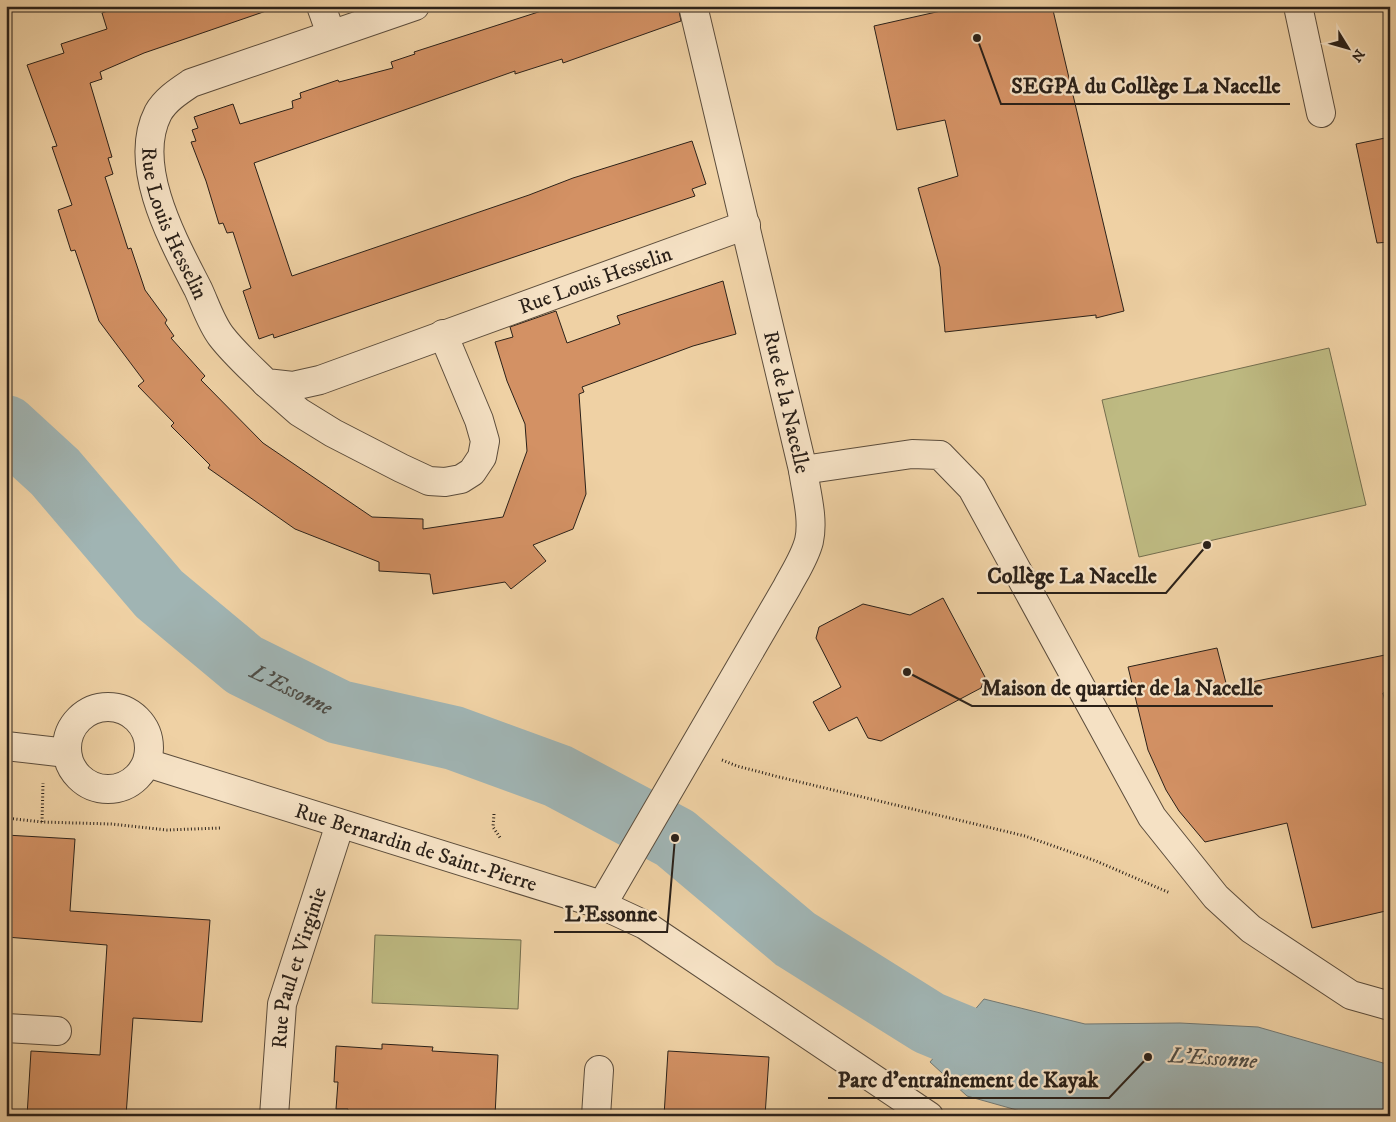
<svg xmlns="http://www.w3.org/2000/svg" width="1396" height="1122" viewBox="0 0 1396 1122" font-family="'IM FELL DW Pica',serif">
	<style>
		.green { fill: #beba82; stroke: #746e4e }
		.water { fill: #a0b4b3; stroke: #717975 }
		.lines { fill: none; stroke-linecap: round; stroke-linejoin: round }
		.river { stroke: #a0b4b3; stroke-width: 64 }
		.building { fill: #d39164; stroke: #2b2119 }
		.minor-casing { stroke: #5c4d3c; stroke-width: 30 }
		.path { stroke: #2b2119; stroke-width: 3; stroke-dasharray: 1 2.5; stroke-linecap: butt }
		.minor { stroke: #f5e1c4; stroke-width: 28 }
		.labels { text-anchor: middle; stroke-width: 4.5; stroke-linejoin: round; paint-order: stroke }
		.street-label { font-size: 21px; fill: #2b2119; stroke: #f5e1c4 }
		.water-label { font-size: 22px; font-style: italic; fill: #4e4d47; stroke: #f5e1c4 }
		.leader { fill: none; stroke: #2b2119; stroke-width: 2 }
		.callout-dot { fill: #2b2119; stroke: #f5e1c4; stroke-width: 2 }
		.callout-label { font-size: 22px; text-anchor: middle; font-weight: bold; fill: #2b2119; stroke: #f5e1c4; stroke-width: 4.5; stroke-linejoin: round; paint-order: stroke }
	</style>
	<rect width="100%" height="100%" fill="#efd1a4"/>
	<filter id="stains"><feTurbulence type="fractalNoise" baseFrequency=".004" numOctaves="4"/><feColorMatrix values="0 0 0 0 .2 0 0 0 0 .09 0 0 0 0 .02 0 0 0 .5 -.17"/></filter>
	<radialGradient id="worn" r=".72"><stop offset=".6" stop-color="#630" stop-opacity="0"/><stop offset="1" stop-color="#630" stop-opacity=".3"/></radialGradient>
	<!-- green -->
	<g class="green">
		<path d="M1329,348L1366,505L1139,557L1102,400Z"/>
		<path d="M375,935L521,940L518,1009L372,1003Z"/>
	</g>
	<!-- water -->
	<path class="water" d="M984,999L1085,1024L1180,1023L1258,1027L1390,1065V1116H1038L967,1096L930,1062Z"/>
	<g class="lines">
		<!-- river -->
		<path class="river" id="s1" d="M6,427L55,472L159,594L244,665L339,712L454,738L558,776L675,838L795,939L929,1023L1004,1054L1038,1057"/>
	</g>
	<!-- building -->
	<g class="building">
		<path d="M122,6H269V10L144,53L100,72L102,79L90,83L112,157L108,158L113,174L105,177L128,249L131,248L145,290L167,320L165,323L174,336L171,338L205,376L201,380L263,443L372,517L423,519V529L503,517L527,451L525,424L507,381L495,342L513,337L510,327L556,311L567,343L620,324L617,316L723,281L736,334L693,346L582,387L584,392L579,394L586,494L573,529L533,545L546,561L511,589L505,582L433,594L430,574L379,571V562L295,529L208,468L210,465L171,426L174,423L138,386L144,381L99,321L75,250L71,251L58,210L72,205L52,147L57,146L27,65L64,53L61,44L107,29L102,13Z"/>
		<path d="M557,6H678L681,21L563,63L562,59L515,74V71L254,163L292,276L529,195L573,178L692,141L706,184L692,189L695,196L301,329L274,338L273,334L259,339L243,291L251,288L233,232L227,233L223,223L219,224L206,181L191,142L196,141L192,130L198,128L194,117L233,104L240,124L293,108L292,101L301,98L300,93L338,80L339,82L393,68L391,62L415,54L414,52Z"/>
		<path d="M963,6H1052L1124,311L1096,318V315L945,332L940,267L918,188L958,176L945,120L897,130L874,26Z"/>
		<path d="M1390,137V242L1377,243L1356,144Z"/>
		<path d="M943,598L985,677L981,688L881,741L868,738L857,717L829,731L813,702L841,687L816,638L819,627L863,604L910,615Z"/>
		<path d="M1217,648L1227,687L1390,654V691L1383,693L1390,724V910L1312,928L1287,823L1205,842L1179,811L1166,790L1148,750L1128,667Z"/>
		<path d="M6,835L75,839L70,911L210,920L202,1022L133,1018L126,1116H27L31,1051L100,1055L107,945L6,937Z"/>
		<path d="M382,1044L433,1047L432,1051L498,1055L495,1116L397,1112L396,1116H347L348,1109H336L338,1082H334L336,1046L382,1049Z"/>
		<path d="M668,1051L769,1057L765,1116H664Z"/>
	</g>
	<g class="lines">
		<defs>
			<g id="minor">
				<path d="M321,6L331,34"/>
				<path id="s2" d="M415,6L191,83C179,91 165,100 158,113C131,166 174,242 198,289C205,304 211,323 221,336C234,353 251,368 266,383L293,386L320,380L746,225"/>
				<path d="M1298,6L1321,113"/>
				<path d="M266,383L299,412L333,433L401,468L429,481L445,482L461,479L472,472L482,457L485,441L479,420L443,334"/>
				<path d="M803,470L912,454L940,455L972,488L1152,817L1216,897L1251,929L1351,995L1390,1006"/>
				<circle cx="108" cy="748" r="41"/>
				<path d="M6,746L67,753"/>
				<path id="s3" d="M147,763L602,905L645,925L929,1116"/>
				<path d="M602,905L787,587C795,572 805,557 809,541C814,519 806,492 803,470L693,6"/>
				<path d="M6,1028L57,1031"/>
				<path id="s4" d="M274,1116L282,1004L340,824"/>
				<path d="M596,1116L599,1070"/>
			</g>
		</defs>
		<!-- minor casing -->
		<use href="#minor" class="minor-casing"/>
		<!-- path -->
		<g class="path">
			<path d="M722,760L737,766L779,777L1025,836L1096,861L1170,893"/>
			<path d="M494,814L493,827L501,839"/>
			<path d="M6,818L42,822L111,824L167,830L220,828"/>
			<path d="M42,822L43,783"/>
		</g>
		<!-- minor -->
		<use href="#minor" class="minor"/>
	</g>
	<g class="labels">
		<!-- street labels -->
		<g class="street-label">
			<text dy="7" stroke="none"><textPath href="#s2" startOffset="398">Rue Louis Hesselin</textPath></text>
			<text dy="7" stroke="none"><textPath href="#s2" startOffset="934">Rue Louis Hesselin</textPath></text>
			<text transform="translate(787 402) rotate(77)" y="7">Rue de la Nacelle</text>
			<text dy="7" stroke="none"><textPath href="#s3" startOffset="282">Rue Bernardin de Saint-Pierre</textPath></text>
			<text dy="7" stroke="none"><textPath href="#s4" startOffset="151">Rue Paul et Virginie</textPath></text>
		</g>
		<!-- water labels -->
		<g class="water-label">
			<text dy="8" stroke="none"><textPath href="#s1" startOffset="391">L'Essonne</textPath></text>
			<text transform="translate(1213 1057) rotate(4)" y="8">L'Essonne</text>
		</g>
	</g>
	<!-- callouts -->
	<path class="leader" d="M977 38L1001 104H1290M1207 545L1166 593H977M907 672L972 706H1273M675 838L667 932H554M1148 1057L1109 1098H828"/>
	<g class="callout-dot">
		<circle cx="977" cy="38" r="5"/>
		<circle cx="1207" cy="545" r="5"/>
		<circle cx="907" cy="672" r="5"/>
		<circle cx="675" cy="838" r="5"/>
		<circle cx="1148" cy="1057" r="5"/>
	</g>
	<g class="callout-label">
		<text x="1146" y="93">SEGPA du Collège La Nacelle</text>
		<text x="1072" y="583">Collège La Nacelle</text>
		<text x="1122" y="695">Maison de quartier de la Nacelle</text>
		<text x="611" y="921">L'Essonne</text>
		<text x="968" y="1087">Parc d'entraînement de Kayak</text>
	</g>
	<!-- margin -->
	<rect width="1396" height="1122" fill="none" stroke="#efd1a4" stroke-width="25"/>
	<rect x="8" y="8" width="1381" height="1107" fill="none" stroke="#2b2119" stroke-width="2.5"/>
	<rect x="12" y="12" width="1371" height="1097" fill="none" stroke="#2b2119"/>
	<!-- north arrow -->
	<g transform="translate(1348 48) rotate(127)" stroke="#f5e1c4" stroke-width="4" paint-order="stroke">
	<path d="M0-4L9 19L0 12L-9 19Z" fill="#2b2119"/>
	<text y="-8" font-size="14" font-weight="bold" text-anchor="middle" fill="#2b2119">N</text>
	</g>
	<rect width="100%" height="100%" filter="url(#stains)"/>
	<rect width="100%" height="100%" fill="url(#worn)"/>
</svg>
